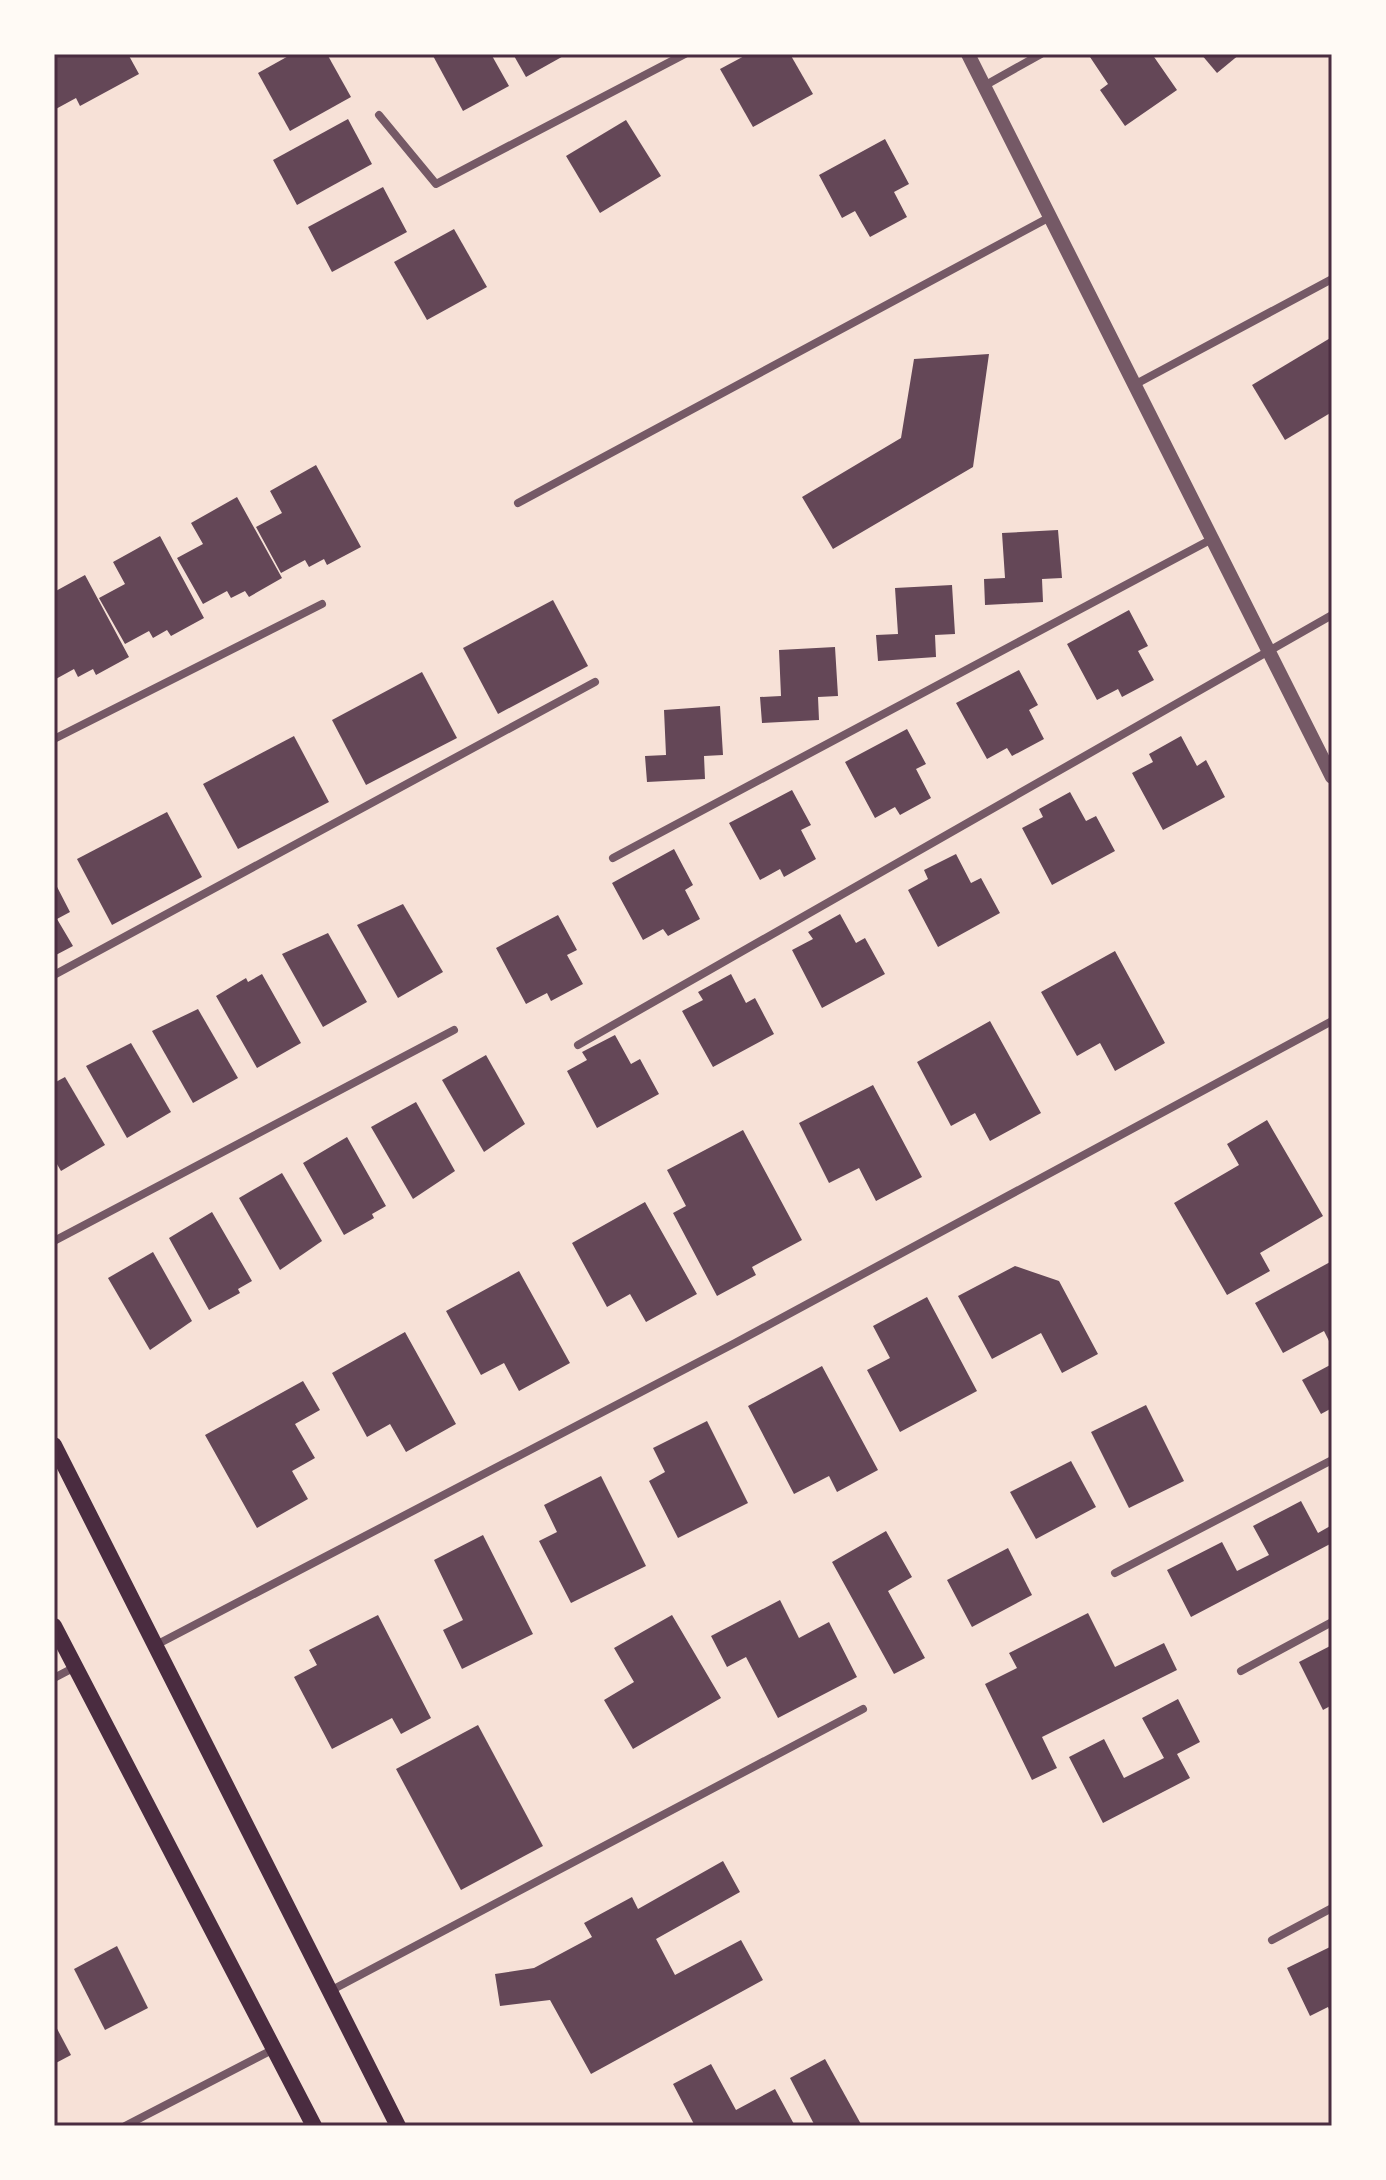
<svg xmlns="http://www.w3.org/2000/svg" width="1386" height="2180" viewBox="0 0 1386 2180" font-family="'PT Sans',sans-serif">
	<style>
		.building { fill: #644757 }
		.lines { fill: none; stroke-linecap: round; stroke-linejoin: round }
		.minor { stroke: #755966; stroke-width: 8 }
		.tertiary { stroke: #755966; stroke-width: 14 }
		.secondary { stroke: #4a2c40; stroke-width: 16 }
		.neatline { fill: none; stroke: #4a2c40; stroke-width: 3 }
	</style>
	<rect width="100%" height="100%" fill="#f7e1d7"/>
	<!-- building -->
	<g class="building">
		<path d="M54,54H128L139,74L80,106L76,98L54,110Z"/>
		<path d="M292,54H327L351,97L290,131L258,73Z"/>
		<path d="M432,54H491L509,86L463,111Z"/>
		<path d="M513,54H567L526,77Z"/>
		<path d="M748,54H790L813,94L753,127L720,69Z"/>
		<path d="M1088,54H1152L1177,90L1125,126L1100,90L1108,84Z"/>
		<path d="M1201,54H1240L1217,73Z"/>
		<path d="M348,119L372,164L297,205L273,160Z"/>
		<path d="M626,120L661,176L600,213L566,156Z"/>
		<path d="M885,139L909,184L894,192L907,217L870,237L855,211L842,218L819,175Z"/>
		<path d="M383,187L407,232L332,272L308,227Z"/>
		<path d="M454,229L487,287L427,320L394,262Z"/>
		<path d="M1332,337V412L1285,440L1252,385Z"/>
		<path d="M989,354L973,467L833,549L802,497L901,438L914,359Z"/>
		<path d="M316,465L361,547L327,565L324,559L309,567L305,560L281,573L256,527L282,513L270,491Z"/>
		<path d="M237,497L282,578L249,597L245,591L231,598L227,591L203,604L177,558L203,544L191,523Z"/>
		<path d="M1058,530L1062,578L1042,579L1043,602L985,605L984,579L1005,578L1002,533Z"/>
		<path d="M160,536L204,618L171,636L167,630L153,638L149,631L125,644L99,598L125,584L113,562Z"/>
		<path d="M85,575L129,657L96,675L93,669L78,677L74,669L54,680V592Z"/>
		<path d="M952,585L955,634L935,635L936,657L878,661L876,635L898,634L895,588Z"/>
		<path d="M553,600L588,666L498,714L463,648Z"/>
		<path d="M1129,610L1148,646L1138,651L1154,680L1122,697L1118,689L1097,700L1067,644Z"/>
		<path d="M835,647L838,696L818,697L819,720L762,723L760,697L781,696L779,650Z"/>
		<path d="M1019,670L1038,705L1029,710L1044,739L1012,756L1007,748L987,759L956,703Z"/>
		<path d="M422,672L457,738L366,785L332,720Z"/>
		<path d="M720,706L723,755L704,756L705,779L647,782L645,756L666,755L664,710Z"/>
		<path d="M907,729L926,764L916,769L931,798L900,815L895,807L875,818L845,762Z"/>
		<path d="M294,736L329,802L238,849L203,784Z"/>
		<path d="M1181,736L1197,766L1206,760L1225,797L1163,830L1132,773L1153,762L1149,754Z"/>
		<path d="M792,790L811,825L801,830L816,859L784,877L780,869L760,880L729,823Z"/>
		<path d="M1070,792L1086,821L1096,816L1115,851L1052,885L1022,828L1043,817L1039,809Z"/>
		<path d="M167,812L202,877L112,925L77,859Z"/>
		<path d="M674,849L693,885L685,890L700,919L668,936L663,929L643,940L612,883Z"/>
		<path d="M956,854L971,883L981,878L1000,913L938,947L908,890L928,879L924,870Z"/>
		<path d="M54,881L70,912L57,919L73,946L54,956Z"/>
		<path d="M403,904L443,972L398,998L357,925Z"/>
		<path d="M840,914L856,943L865,938L885,974L822,1008L792,950L813,939L808,932Z"/>
		<path d="M558,915L577,950L567,955L583,984L551,1001L547,993L526,1004L496,948Z"/>
		<path d="M328,933L367,1002L323,1027L282,954Z"/>
		<path d="M1115,951L1165,1043L1115,1071L1100,1043L1077,1056L1041,992Z"/>
		<path d="M262,974L301,1043L257,1068L216,996L246,978L248,982Z"/>
		<path d="M731,974L746,1003L755,998L774,1034L713,1067L682,1011L703,1000L698,992Z"/>
		<path d="M198,1009L238,1078L193,1103L152,1031Z"/>
		<path d="M990,1021L1041,1113L990,1141L975,1113L951,1126L917,1062Z"/>
		<path d="M615,1035L631,1064L640,1059L659,1094L597,1128L567,1071L587,1060L582,1052Z"/>
		<path d="M131,1043L171,1112L127,1138L86,1066Z"/>
		<path d="M486,1055L525,1124L484,1152L442,1080Z"/>
		<path d="M65,1077L105,1145L61,1171L54,1159V1083Z"/>
		<path d="M873,1085L922,1177L876,1201L859,1168L829,1183L799,1123Z"/>
		<path d="M416,1102L455,1171L413,1199L371,1127Z"/>
		<path d="M1267,1120L1323,1216L1260,1253L1270,1271L1227,1295L1174,1203L1239,1165L1227,1144Z"/>
		<path d="M743,1130L802,1240L752,1267L756,1275L717,1296L673,1213L686,1206L667,1170Z"/>
		<path d="M347,1137L386,1206L372,1214L374,1218L344,1235L303,1163Z"/>
		<path d="M282,1173L322,1241L280,1270L239,1198Z"/>
		<path d="M645,1202L697,1294L646,1322L630,1294L607,1307L572,1243Z"/>
		<path d="M212,1212L252,1281L238,1289L240,1293L209,1310L169,1238Z"/>
		<path d="M153,1252L192,1321L150,1350L108,1278Z"/>
		<path d="M1332,1261V1347L1324,1331L1283,1353L1255,1303Z"/>
		<path d="M1015,1266L1059,1281L1098,1354L1062,1373L1041,1333L992,1359L958,1296Z"/>
		<path d="M519,1271L570,1363L519,1391L504,1363L481,1375L446,1311Z"/>
		<path d="M927,1297L977,1391L900,1432L867,1370L890,1358L873,1326Z"/>
		<path d="M405,1332L456,1424L406,1452L390,1424L367,1437L332,1373Z"/>
		<path d="M1332,1364V1408L1321,1414L1302,1380Z"/>
		<path d="M822,1366L878,1470L837,1492L829,1476L794,1494L748,1406Z"/>
		<path d="M303,1381L320,1410L295,1424L315,1458L292,1471L308,1499L257,1528L205,1435Z"/>
		<path d="M1146,1405L1184,1481L1129,1508L1091,1432Z"/>
		<path d="M707,1421L748,1503L678,1538L649,1481L665,1472L653,1448Z"/>
		<path d="M1071,1461L1096,1507L1036,1539L1010,1492Z"/>
		<path d="M601,1476L646,1566L571,1603L539,1541L557,1532L544,1505Z"/>
		<path d="M1301,1501L1318,1533L1332,1525V1543L1191,1617L1167,1570L1222,1542L1237,1571L1269,1555L1253,1526Z"/>
		<path d="M886,1531L912,1577L888,1591L925,1658L894,1674L832,1562Z"/>
		<path d="M483,1535L533,1634L462,1669L443,1630L463,1620L434,1560Z"/>
		<path d="M1008,1548L1032,1595L972,1627L947,1580Z"/>
		<path d="M780,1600L799,1638L829,1622L857,1677L778,1718L746,1657L727,1667L711,1636Z"/>
		<path d="M1088,1613L1115,1667L1164,1643L1177,1670L1042,1737L1057,1768L1032,1780L985,1684L1017,1668L1009,1653Z"/>
		<path d="M378,1615L431,1718L401,1734L392,1718L332,1749L294,1677L317,1665L309,1650Z"/>
		<path d="M672,1615L721,1698L633,1749L604,1700L634,1682L614,1648Z"/>
		<path d="M1332,1645V1705L1323,1710L1299,1662Z"/>
		<path d="M1178,1699L1200,1742L1177,1754L1190,1778L1103,1823L1069,1757L1104,1739L1124,1778L1164,1758L1142,1718Z"/>
		<path d="M478,1725L543,1846L461,1890L396,1769Z"/>
		<path d="M723,1861L740,1892L656,1939L675,1975L741,1940L763,1980L591,2074L550,2000L500,2006L495,1974L534,1968L592,1937L584,1923L632,1897L638,1909Z"/>
		<path d="M117,1946L148,2008L105,2030L74,1969Z"/>
		<path d="M1332,1946V2016L1328,2007L1310,2016L1287,1968Z"/>
		<path d="M54,2023L71,2055L54,2064Z"/>
		<path d="M825,2059L862,2126H815L790,2078Z"/>
		<path d="M711,2064L736,2110L775,2089L795,2126H695L673,2084Z"/>
	</g>
	<g class="lines">
		<!-- minor -->
		<g class="minor">
			<path d="M984,86L1041,54"/>
			<path d="M379,115L436,184L685,54"/>
			<path d="M1134,385L1332,279"/>
			<path d="M518,503L1050,217"/>
			<path d="M54,739L322,604"/>
			<path d="M613,858L1212,539"/>
			<path d="M54,975L595,682"/>
			<path d="M578,1045L1332,615"/>
			<path d="M54,1241L454,1030"/>
			<path d="M1115,1573L1332,1460"/>
			<path d="M156,1645L735,1343L1332,1021"/>
			<path d="M1241,1671L1332,1622"/>
			<path d="M54,1678L75,1667"/>
			<path d="M1272,1940L1332,1908"/>
			<path d="M330,1991L863,1709"/>
			<path d="M125,2126L274,2049"/>
		</g>
		<!-- tertiary -->
		<path class="tertiary" d="M968,54L1332,777"/>
		<!-- secondary -->
		<g class="secondary">
			<path d="M54,1445L398,2126"/>
			<path d="M54,1626L314,2126"/>
		</g>
	</g>
	<!-- border -->
	<rect width="1386" height="2180" fill="none" stroke="#fffaf5" stroke-width="112"/>
	<rect x="56" y="56" width="1274" height="2068" class="neatline"/>
</svg>
